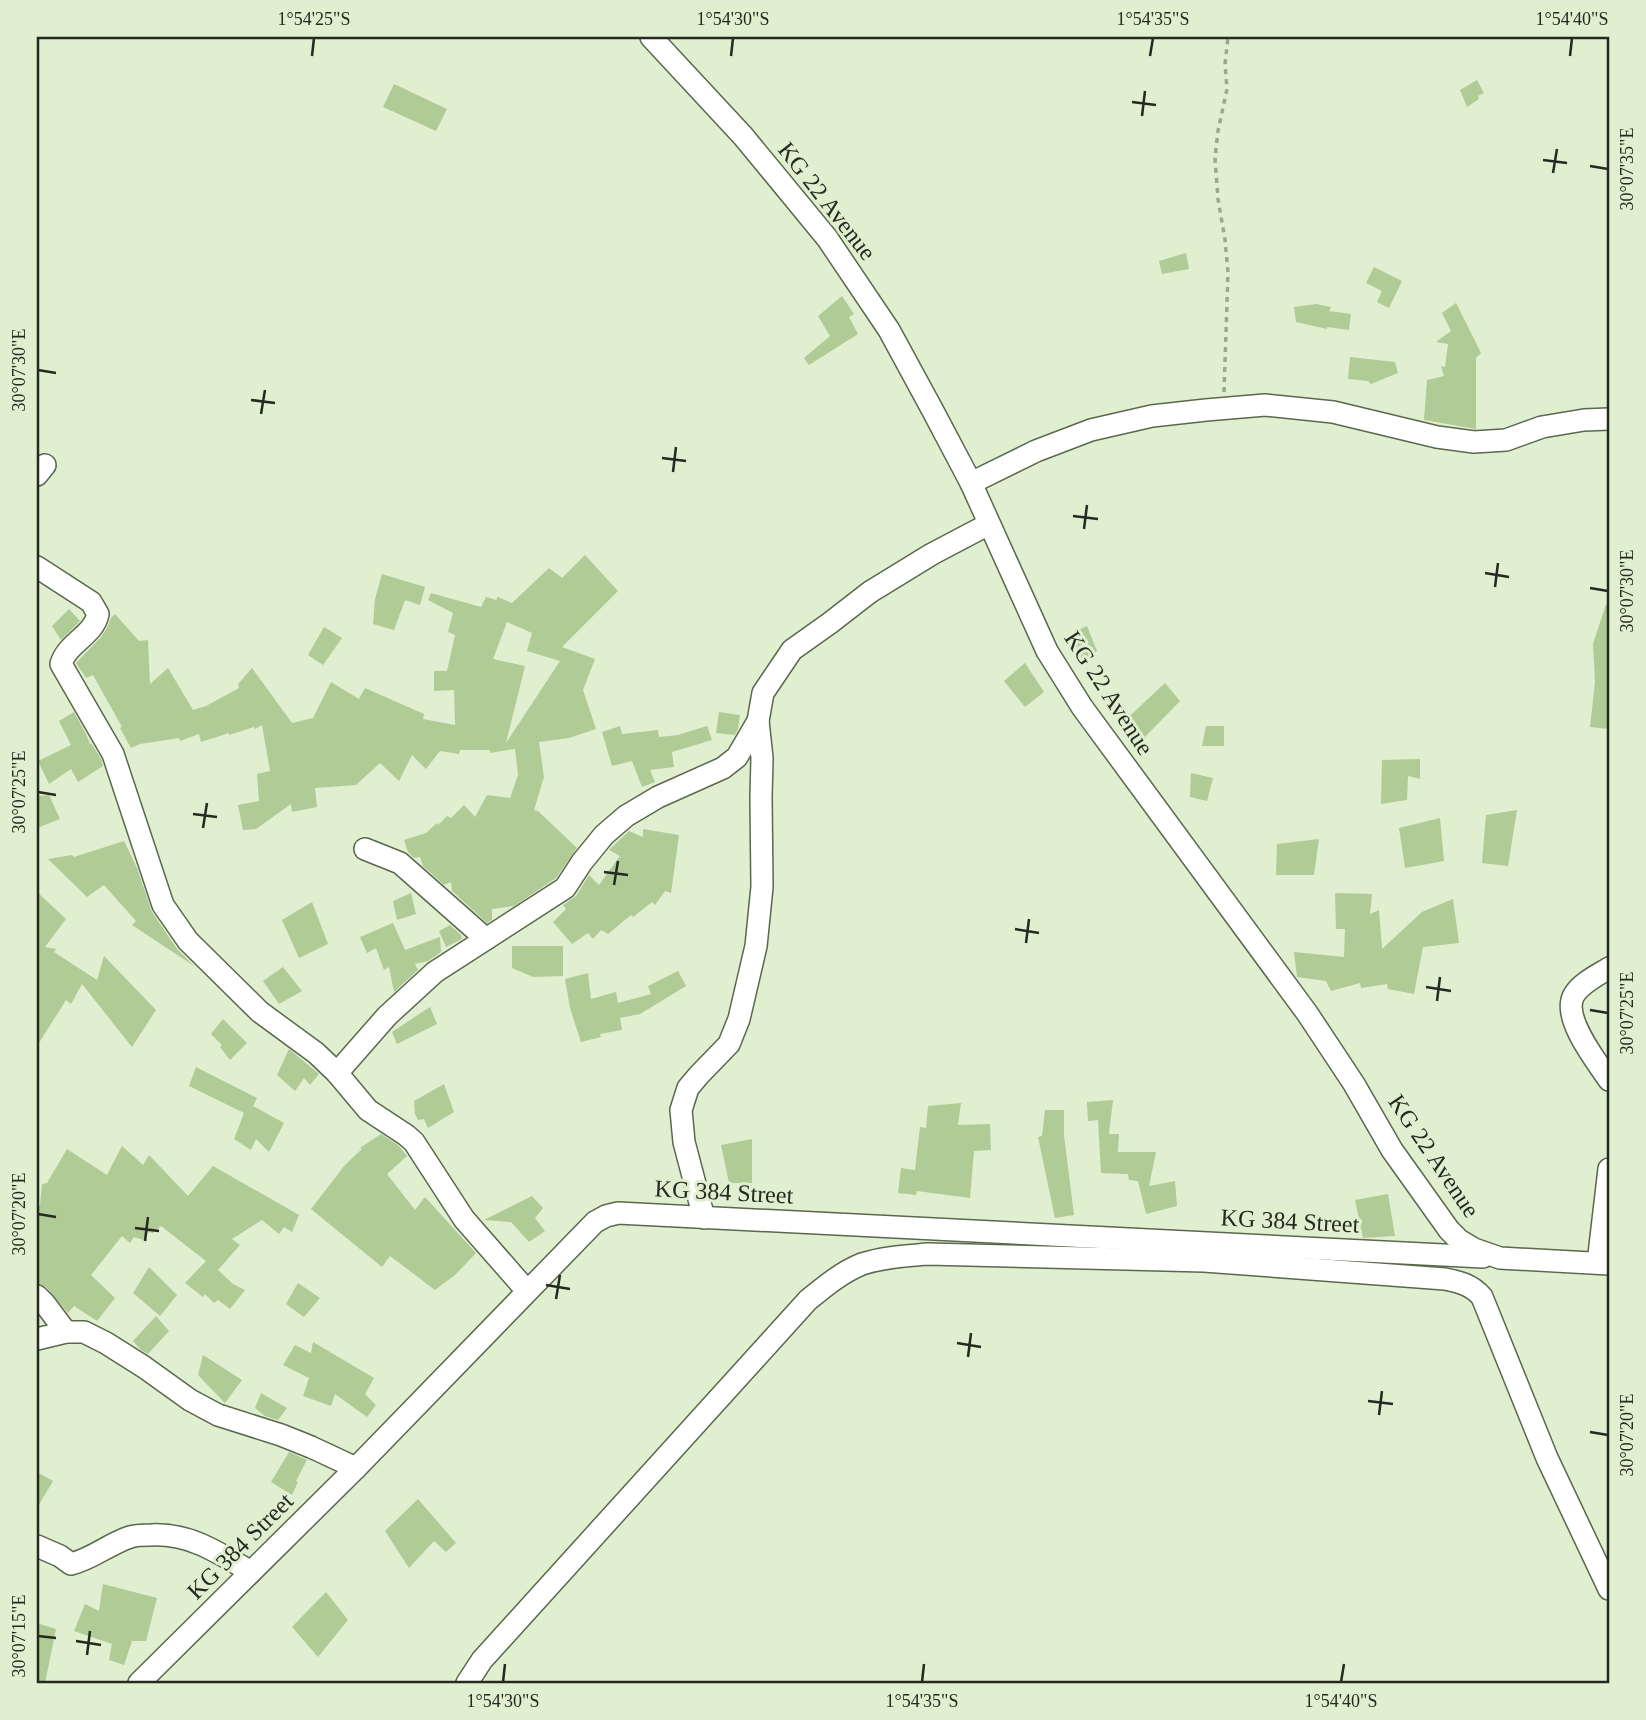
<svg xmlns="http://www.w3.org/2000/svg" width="1646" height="1720" viewBox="0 0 1646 1720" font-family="Georgia,serif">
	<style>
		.building { fill: #b0cb95; fill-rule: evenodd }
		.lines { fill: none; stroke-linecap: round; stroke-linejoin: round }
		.minor-casing { stroke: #5a684d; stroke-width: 24 }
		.path { stroke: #9ba78f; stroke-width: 3.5; stroke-dasharray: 5 5; stroke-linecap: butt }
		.minor { stroke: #fff; stroke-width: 21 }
		.ticks { fill: none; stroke: #242a1f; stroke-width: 2.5 }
		.labels { text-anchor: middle; stroke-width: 6; stroke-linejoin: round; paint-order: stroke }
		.street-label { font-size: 24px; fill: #242a1f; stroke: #dfefd0 }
		.neatline { fill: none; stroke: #242a1f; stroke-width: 2.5 }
		.ticks-label { font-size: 18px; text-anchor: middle; fill: #242a1f }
	</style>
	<rect width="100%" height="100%" fill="#dfefd0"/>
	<!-- building -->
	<g class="building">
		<path d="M1477,80L1484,93L1478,96L1479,99L1467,107L1460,90Z"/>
		<path d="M394,84L447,109L436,131L383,107Z"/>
		<path d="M1186,253L1189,269L1162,274L1159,261Z"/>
		<path d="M1374,267L1402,281L1389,308L1377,302L1382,291L1366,283Z"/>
		<path d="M842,296L854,314L849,317L858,334L809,365L804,358L830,336L818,316Z"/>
		<path d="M1456,303L1481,353L1476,358V429L1424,420L1427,380L1444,376L1441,366L1445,367L1448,344L1436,342L1451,331L1442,313Z"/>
		<path d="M1316,304L1331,307L1329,311L1351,314L1349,330L1327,327V329L1296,322L1294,307Z"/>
		<path d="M1350,357L1395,362L1398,373L1371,384L1368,381L1348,379Z"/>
		<path d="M585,555L618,591L562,647L595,659L583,690L596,729L569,738L539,742L544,777L534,810L538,811L577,848L556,878L514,906L492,909V920L487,923L452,891L451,882L444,885L423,866L420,857L414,858L408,852L404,840L426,833L437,823L438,825L447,816L451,818L464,805L475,817L487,795L510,798L518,775L515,749L490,753V750H460L459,754L440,751L426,769L412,755L399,781L380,763L356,785L315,788L317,807L292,812L291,804L256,829L243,830L238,805L259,801L257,774L270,771L262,725L255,729L254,727L229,735V733L201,742L199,734L180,741L179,738L140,744L131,748L120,728L122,727L93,675L86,678L76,663L101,637L107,628L111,618L115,614L139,641L148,640L150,684L168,668L193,710L206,706L239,688L238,684L252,668L292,723L313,718L331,682L359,699L365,688L424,714L423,719L455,725L454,690L434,691V671H447L455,635L448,632L453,613L428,600L431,593L481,607L486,597L496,600L498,597L512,603L549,568L562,578ZM507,622L532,633L527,651L560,661L506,743L525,666L493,659Z"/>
		<path d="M382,574L425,587L420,605L405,600L394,630L373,624L375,599Z"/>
		<path d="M1606,604H1609V729L1590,727L1595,682L1593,644Z"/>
		<path d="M69,609L80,621L61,640L52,626Z"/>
		<path d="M1087,626L1097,651L1084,662L1074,651L1068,635Z"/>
		<path d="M324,627L342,638L323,665L308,655Z"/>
		<path d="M1025,663L1044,692L1025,707L1004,681Z"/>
		<path d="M1165,683L1180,701L1135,747L1119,726Z"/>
		<path d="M74,712L86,734L90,744L91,743L101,759L103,766L78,782L71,769L49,784L38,761L71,745L59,721Z"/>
		<path d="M719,712L740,715L738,729L735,735L716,733Z"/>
		<path d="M620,726L622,734L658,730L659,737L678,735L707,726L712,740L672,752L674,767L650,770L655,782L642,787L632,761L612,766L602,732Z"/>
		<path d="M1206,726H1224V746H1202Z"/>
		<path d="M1420,759V779L1408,776L1407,800L1381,804L1382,760Z"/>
		<path d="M1191,773L1213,778L1207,801L1190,797Z"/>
		<path d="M49,795L60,819L37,828V796Z"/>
		<path d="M1517,810L1508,866L1482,863L1486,815Z"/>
		<path d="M1440,818L1444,861L1405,868L1399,828Z"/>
		<path d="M643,829L679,835L671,893L665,891L655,905L652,902L633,917L631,915L608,934L601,930L593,939L588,933L572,944L553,922L566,909L563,905L576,896L589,875L599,885L620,856L609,850L629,831L643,837Z"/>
		<path d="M1319,839L1314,875H1276L1277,844Z"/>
		<path d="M124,841L137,868L152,912L177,949L194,966L132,925L136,921L104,885L87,897L48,859L72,855L74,857Z"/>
		<path d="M37,892L66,919L45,947L56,949L54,952L97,980L104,956L156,1010L132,1047L82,984L71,1004L66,1000L37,1046Z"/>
		<path d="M411,893L416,914L397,920L393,901Z"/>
		<path d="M1335,893L1372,894L1370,914L1379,910L1382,949L1422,912L1453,899L1459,943L1423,947L1414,994L1388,989L1387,984L1361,988L1360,983L1331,991L1326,981L1297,977L1294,952L1344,957L1345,929H1336Z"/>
		<path d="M312,902L328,944L299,958L282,920Z"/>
		<path d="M393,923L405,950L440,937L441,952L428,961L415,964L418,970L394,992L389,967L384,970L376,948L367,953L360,937Z"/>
		<path d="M450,925L461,935L462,939L446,947L439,931Z"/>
		<path d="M512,946H563V976L533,977L512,968Z"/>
		<path d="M283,967L302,991L279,1004L263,981Z"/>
		<path d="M678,971L686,986L640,1014L620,1018L622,1030L600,1034L601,1037L581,1042L570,1008L565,979L588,973L591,999L616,992L618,1003L651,994L648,986Z"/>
		<path d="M430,1007L437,1024L397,1044L392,1032Z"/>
		<path d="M223,1019L247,1043L230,1060L220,1047L222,1045L211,1034Z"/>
		<path d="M289,1049L319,1074L310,1085L304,1078L295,1091L277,1075Z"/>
		<path d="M196,1067L257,1098L253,1106L284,1123L269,1152L256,1139L251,1150L234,1139L244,1113L189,1086Z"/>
		<path d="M444,1084L454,1112L428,1128L424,1119L418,1120L415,1114L414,1101Z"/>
		<path d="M1113,1100L1109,1134H1119L1118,1152H1156L1149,1186L1175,1181L1177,1206L1146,1214L1138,1181L1129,1180L1128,1174L1101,1173L1098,1120L1088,1121L1087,1102Z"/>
		<path d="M961,1103L958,1125L990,1124L991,1150L974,1151L970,1198L917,1191L916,1195L898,1193L901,1168L915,1170L920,1127L926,1128L928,1106Z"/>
		<path d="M1045,1110H1064V1135L1074,1215L1055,1218L1038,1137L1042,1136Z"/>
		<path d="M381,1134L398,1145L407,1156L387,1174L415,1210L425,1197L476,1253L455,1275L435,1290L390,1256L382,1267L311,1209L345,1165L362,1149L360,1148Z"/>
		<path d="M752,1139V1183H729L721,1145Z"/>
		<path d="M122,1146L143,1165L149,1155L188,1196L213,1166L299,1215L292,1232L284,1227L279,1234L262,1220L232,1239L240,1245L218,1270L233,1284L245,1290L230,1309L218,1300L214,1303L205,1294L203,1297L185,1283L206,1261L161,1226L153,1233L148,1232L144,1240L134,1237L130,1243L122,1236L91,1275L115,1298L97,1321L74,1306L68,1313L46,1287L37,1283V1209L40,1205L42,1184L47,1183L67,1149L107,1175Z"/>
		<path d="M1388,1194L1395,1236L1363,1238L1355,1200Z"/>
		<path d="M532,1196L543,1208L535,1218L545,1231L529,1242L511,1222L484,1220Z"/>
		<path d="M149,1267L177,1295L160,1316L133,1293Z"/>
		<path d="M298,1283L320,1298L304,1317L286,1304Z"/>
		<path d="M156,1316L169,1331L148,1354L141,1350L133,1341Z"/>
		<path d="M313,1342L374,1378L365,1394L376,1405L367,1417L335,1394L331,1406L303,1396L309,1378L283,1365L295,1345L311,1353Z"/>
		<path d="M203,1355L242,1380L225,1403L198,1375Z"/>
		<path d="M261,1393L287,1408L278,1420L265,1416L255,1408Z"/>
		<path d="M289,1452L307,1460L296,1481L298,1482L292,1495L271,1482Z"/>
		<path d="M37,1472L53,1481L37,1508Z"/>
		<path d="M418,1499L456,1543L446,1552L434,1541L409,1568L385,1531Z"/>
		<path d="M103,1584L157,1598L146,1641H132L124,1665L109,1660L112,1644L74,1631L85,1604L99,1611Z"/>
		<path d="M326,1592L348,1620L318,1657L292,1627Z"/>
		<path d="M37,1623L56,1629L45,1683H37Z"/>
	</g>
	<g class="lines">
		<defs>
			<g id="minor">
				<path d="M651,37L743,136L827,238L889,330L933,411L971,483L1047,651L1082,707L1307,1013L1354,1084L1392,1150L1449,1230L1459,1240L1474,1249L1500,1258L1609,1264"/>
				<path d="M37,475L45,465"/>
				<path d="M971,483L1036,451L1091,430L1152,416L1206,410L1265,405L1333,412L1437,437L1474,442L1506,440L1542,427L1584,420L1609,419"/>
				<path d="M37,567L91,602L98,614C94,635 67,643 61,664L113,754L163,905L188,941L260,1012L316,1053L337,1073L368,1110L406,1135L414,1142L464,1219L527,1291"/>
				<path d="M365,849L400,863L486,939"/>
				<path d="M1609,968C1598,975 1581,983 1574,995C1561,1017 1597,1062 1609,1080"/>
				<path d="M337,1073L387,1016L435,972L565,888L582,862L604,835L626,816L658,797L723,768L737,757L758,721L763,693L792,650L830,623L870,592L932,554L989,524"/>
				<path d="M704,1218L684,1142L681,1110L688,1088L699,1075L729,1044L739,1019L756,946L762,887L761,797L762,758L758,721"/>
				<path d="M1598,1263L1609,1169"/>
				<path d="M37,1296L45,1304L66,1332"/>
				<path d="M37,1339L66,1332H84L106,1343L144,1367L190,1400L218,1415L281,1435L311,1447L356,1468"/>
				<path d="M37,1546L60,1556L71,1564C92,1559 109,1544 130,1537C136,1535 145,1535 151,1535C190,1533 219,1553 251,1572"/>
				<path d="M139,1683L356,1468L595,1222L606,1216L618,1213L1483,1257"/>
				<path d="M467,1683L482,1660L808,1300C824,1287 842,1272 862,1264C883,1257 906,1256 928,1254L1204,1261L1445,1279C1460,1282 1472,1285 1482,1297L1547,1458L1609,1589"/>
			</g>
		</defs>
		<!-- minor casing -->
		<use href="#minor" class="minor-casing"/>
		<!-- path -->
		<path class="path" d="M1224,392L1228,272L1225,240L1218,199L1215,158L1218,131L1227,89L1225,64L1228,37"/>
		<!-- minor -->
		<use href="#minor" class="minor"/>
	</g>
	<!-- ticks -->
	<path class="ticks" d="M312,56L314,38M731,56L733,38M1150,56L1153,38M1570,56L1572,38M1132,102L1156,105M1142,116L1145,91M1543,160L1567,163M1590,166L1608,169M1553,173L1557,149M38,370L56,373M251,400L275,403M261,414L265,390M662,458L686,461M673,472L676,447M1073,516L1098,519M1084,529L1087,505M1485,573L1509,577M1495,587L1498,563M1590,588L1608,591M38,792L56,795M193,814L217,817M203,828L207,803M604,872L628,875M614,885L618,861M1015,929L1039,933M1026,943L1029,919M1426,987L1451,991M1437,1001L1440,977M1590,1010L1608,1013M38,1214L56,1217M135,1228L159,1231M145,1241L148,1217M546,1285L570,1289M556,1299L560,1275M957,1343L981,1347M968,1357L971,1333M1368,1401L1393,1404M1379,1415L1382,1391M1590,1432L1608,1435M38,1636L56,1638M76,1641L101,1645M87,1655L90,1631M503,1682L505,1664M922,1682L924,1664M1341,1682L1344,1664"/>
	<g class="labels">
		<!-- street labels -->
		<g class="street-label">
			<text transform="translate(827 201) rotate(52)" y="8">KG 22 Avenue</text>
			<text transform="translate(1109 693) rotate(57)" y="8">KG 22 Avenue</text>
			<text transform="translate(1434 1156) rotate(56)" y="8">KG 22 Avenue</text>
			<text transform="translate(724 1192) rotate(3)" y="8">KG 384 Street</text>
			<text transform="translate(1290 1221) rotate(3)" y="8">KG 384 Street</text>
			<text transform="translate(240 1546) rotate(-45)" y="8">KG 384 Street</text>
		</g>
	</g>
	<!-- border -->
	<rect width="1646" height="1720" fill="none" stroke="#dfefd0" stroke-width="77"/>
	<rect x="38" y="38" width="1570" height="1644" class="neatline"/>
	<g class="ticks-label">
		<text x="314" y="25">1°54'25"S</text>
		<text x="733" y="25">1°54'30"S</text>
		<text x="1153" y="25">1°54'35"S</text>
		<text x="1572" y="25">1°54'40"S</text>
		<text transform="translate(1627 169) rotate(-90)" y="6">30°07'35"E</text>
		<text transform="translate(19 370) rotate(-90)" y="6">30°07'30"E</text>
		<text transform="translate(1627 591) rotate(-90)" y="6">30°07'30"E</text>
		<text transform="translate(19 792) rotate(-90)" y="6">30°07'25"E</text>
		<text transform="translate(1627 1013) rotate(-90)" y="6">30°07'25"E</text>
		<text transform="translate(19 1214) rotate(-90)" y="6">30°07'20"E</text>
		<text transform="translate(1627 1435) rotate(-90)" y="6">30°07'20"E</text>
		<text transform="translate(19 1636) rotate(-90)" y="6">30°07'15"E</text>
		<text x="503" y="1707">1°54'30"S</text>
		<text x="922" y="1707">1°54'35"S</text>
		<text x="1341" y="1707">1°54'40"S</text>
	</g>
</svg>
